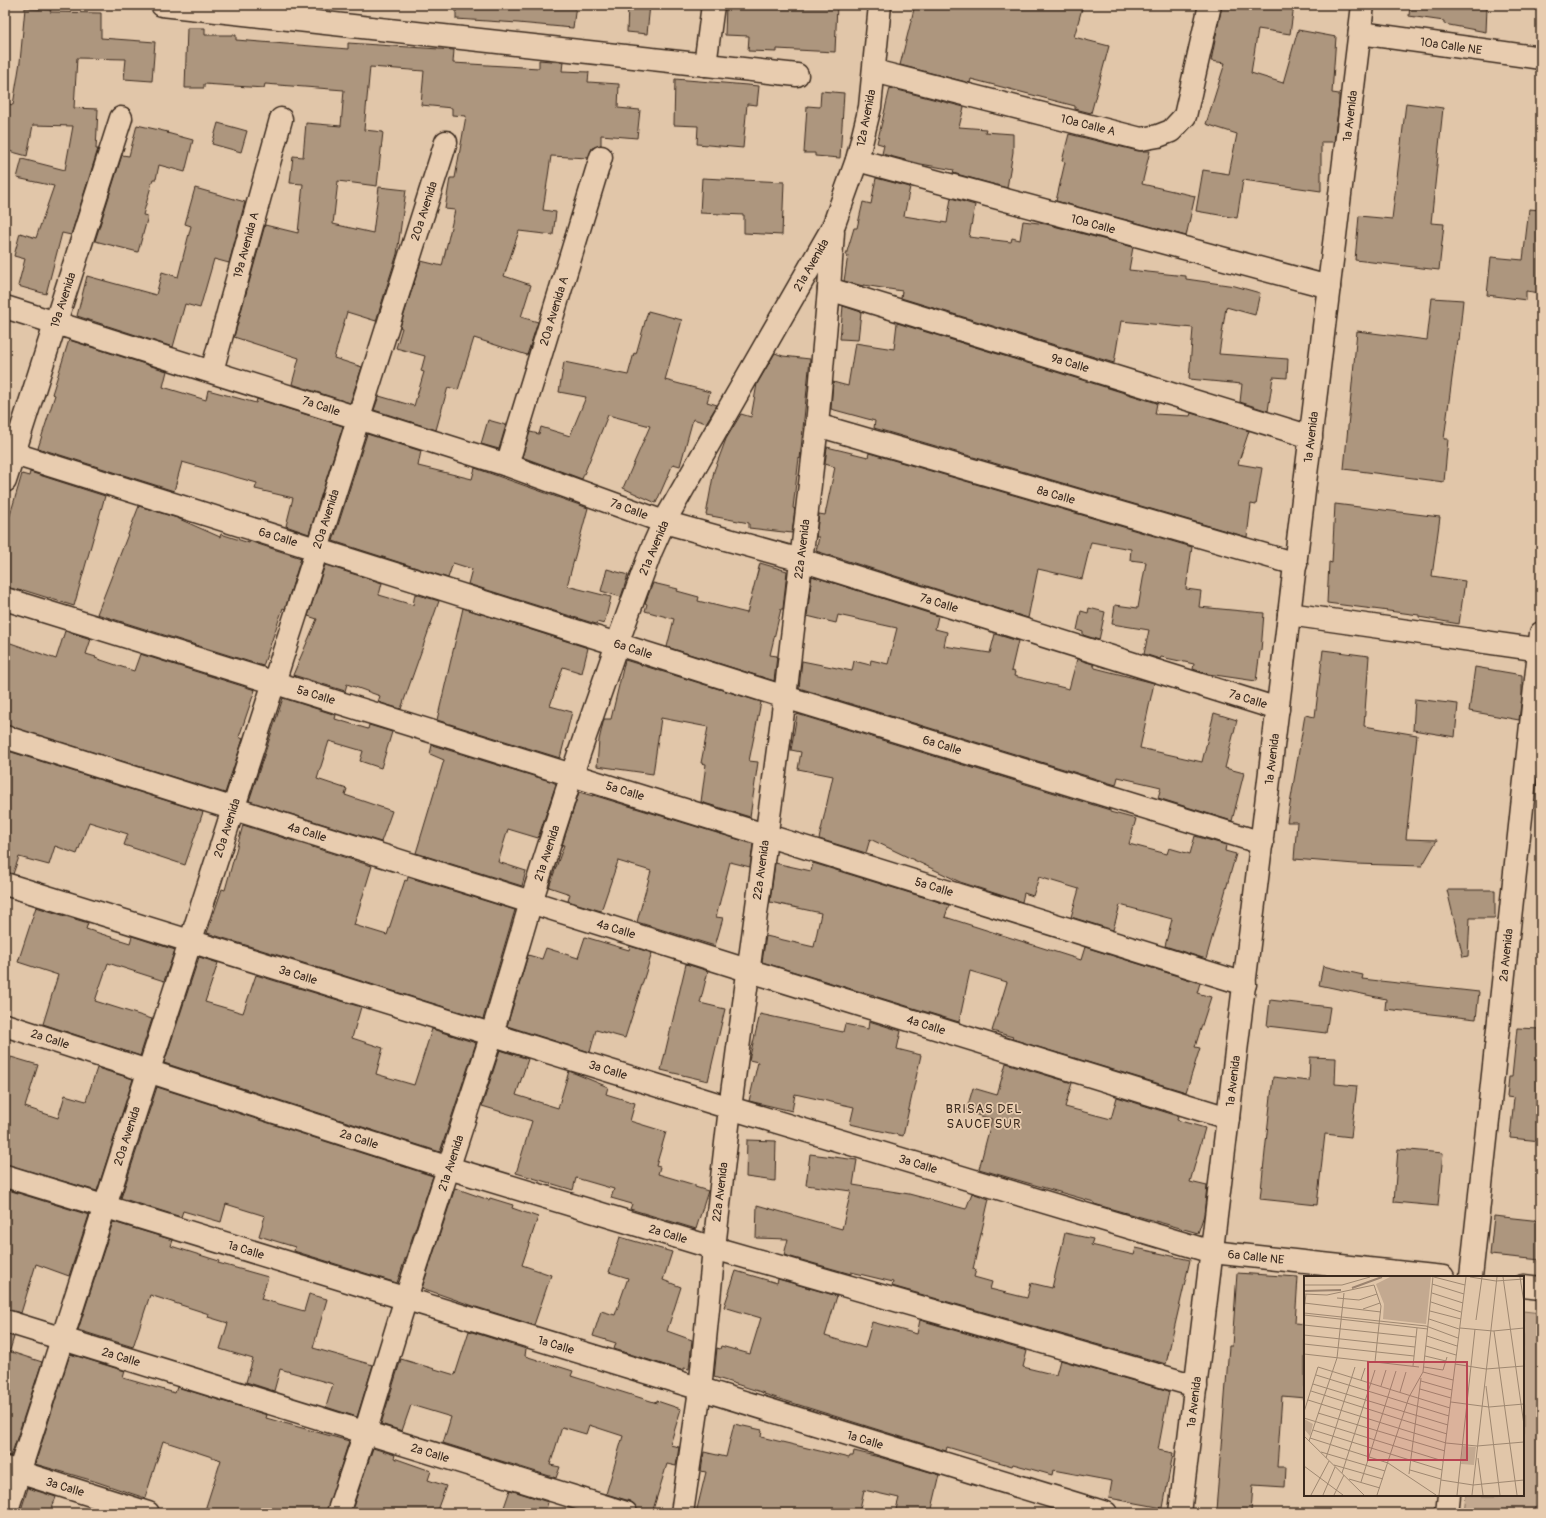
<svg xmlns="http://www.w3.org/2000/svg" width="1546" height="1518" viewBox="0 0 1546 1518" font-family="Pangolin,sans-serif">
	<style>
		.green { fill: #c3a990; stroke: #7f6a57 }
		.building { fill: #ad967e; stroke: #3b2a1e }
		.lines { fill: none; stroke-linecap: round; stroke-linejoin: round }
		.minor-casing { stroke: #3b2a1e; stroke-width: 25 }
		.minor { stroke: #e8ccaf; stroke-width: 22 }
		.labels { text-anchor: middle; stroke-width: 3.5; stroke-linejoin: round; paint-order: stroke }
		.street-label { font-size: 12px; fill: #3b2a1e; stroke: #e8ccaf }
		.neighbourhood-label { font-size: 13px; letter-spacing: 1px; fill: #3b2a1e; stroke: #e8ccaf }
		.inset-river { fill: none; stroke: #9b836f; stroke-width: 2 }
		.inset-road { fill: none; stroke: #9f8871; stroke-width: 1 }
		.view { fill: #ba4452; fill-opacity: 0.15; stroke: #ba4452; stroke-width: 2 }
		.inset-edge { fill: none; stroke: #3b2a1e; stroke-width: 2 }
	</style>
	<rect width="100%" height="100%" fill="#e1c6a9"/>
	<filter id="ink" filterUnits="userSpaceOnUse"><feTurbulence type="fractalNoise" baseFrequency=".025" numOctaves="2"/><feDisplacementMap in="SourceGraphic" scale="8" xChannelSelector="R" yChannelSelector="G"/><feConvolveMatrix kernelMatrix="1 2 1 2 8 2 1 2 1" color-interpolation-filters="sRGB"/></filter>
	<g filter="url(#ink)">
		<!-- green -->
		<path class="green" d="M1523,1311L1541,1313V1513H1464L1466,1495H1523Z"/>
		<!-- building -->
		<g class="building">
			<path d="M456,5H576L573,28L518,23L456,19Z"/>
			<path d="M628,5H650L647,34L627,32Z"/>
			<path d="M726,5H837L835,52L777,49V52L748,51L749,36L725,35Z"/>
			<path d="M915,5H1083L1074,37L1109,46L1091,113L1075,109V106L971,79L970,83L900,65Z"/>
			<path d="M1222,5H1294L1290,34L1258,29L1251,73L1283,83L1298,30L1336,37L1332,93L1339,94V103L1334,142H1321V191L1243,180L1237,218L1196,211L1203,170L1229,174L1237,134L1206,124L1225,63L1211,61Z"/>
			<path d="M1410,5H1466L1487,8L1486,32L1444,24V21L1409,16Z"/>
			<path d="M25,8L51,10L50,12L101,13V38L155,42L152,81L124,79L126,59L77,58L74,108L98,109L96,149H98L71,235L62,233L46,294L18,286L25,259L14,256L20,233L36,238L54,186L17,178L22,159L65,170L73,126L33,125L27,156L5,150V103L13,105L20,62Z"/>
			<path d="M187,28H205V35H236V40L348,49V43L454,50L453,63L539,68V60L563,62L562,71L589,72L588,82L619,84L618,108L640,110L637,138L601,135V145L592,148L588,158L551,156L543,210L556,212L553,235L519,231L504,276L531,285L521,317L538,322L527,355L474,338L458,390L448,387L436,430L374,410L379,396L414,406L424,372L421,371L425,356L396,348L402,328L400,327L421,261L442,266L455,210L445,209L450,178H455L466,116L452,115V108L421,105L424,71L370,67L364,130L383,132L377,186L338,181L333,224L373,233L379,187L406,190L397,254L376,321L347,312L334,358L362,367L350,403L292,384L299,358L234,337L265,225L298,233L303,184L290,183L293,156L303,157L306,123L341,126L344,90L265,84L264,88L204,84V88H185Z"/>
			<path d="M675,79L759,86L757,105L747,104L743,148L697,144L698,126L674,125Z"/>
			<path d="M890,88L964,107L959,127L986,129L985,132L1013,134V152L1007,188L953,173L954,170L921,164L882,154L884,145L877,143Z"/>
			<path d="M821,91L844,93L840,158L815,156V153H804L807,106L820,107Z"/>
			<path d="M1406,103L1443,108L1431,223L1444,224L1439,270L1355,260L1359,216L1392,219Z"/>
			<path d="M218,123L247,131L241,152L212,144Z"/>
			<path d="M137,125L168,132L167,133L193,140L185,172L159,165L156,179H153L143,215L148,216L138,252L95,241L122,155L129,156Z"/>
			<path d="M1069,134L1138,151H1150L1142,184L1195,196L1186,236L1056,201L1065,162L1062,161Z"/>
			<path d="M702,178L784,182L782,235L744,233V215L700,213Z"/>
			<path d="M876,178L910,187L904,216L947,223L951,198L975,205L969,237L1011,242L1012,238L1020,240L1023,221L1046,224L1133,247L1129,270L1186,276V279L1235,286L1260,293L1255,315L1226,307L1219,354L1288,359L1287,378L1273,377L1268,411L1240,402L1242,384L1189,379L1193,328L1121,321L1114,363L901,298L902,291L863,285V286L844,281L848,255H846L854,228H857L863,202L871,204Z"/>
			<path d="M195,188L245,202L229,263L214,259L200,308L185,304L173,347L77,316L87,276L156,295L162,272L178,277L191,226L185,224Z"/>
			<path d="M1529,209L1541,210V293L1526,291V300L1487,295L1491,257L1523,260Z"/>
			<path d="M1432,298L1463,300L1459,340H1457L1444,439H1448L1444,482L1344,469L1357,331L1427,340Z"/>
			<path d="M843,306L861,312L858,340L840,339Z"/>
			<path d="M648,311L682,320L665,380L710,392L707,402L717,405L706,423L693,419L680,466L673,464L656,503L623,488L650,426L608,415L582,479L522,457L530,432L539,434L541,427L570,436L586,397L559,392L564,362L628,375L634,353L636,354Z"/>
			<path d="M897,323L1157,403L1155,414L1190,416L1191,413L1249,431L1238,464L1262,468L1256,505L1251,504L1247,537L874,428L875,421L831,409L833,382L848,386L855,343L894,349Z"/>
			<path d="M69,340L167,371L163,387L206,400L208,390L256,403L257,399L343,426L309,534L286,526L293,498L255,489L257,483L182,462L174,491L38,448L55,395L52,394Z"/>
			<path d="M775,353L783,356L810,359L800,459L799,458L793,508L795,509L792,533L749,528V523L706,515L714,471L726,439L741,414L751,417L757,384Z"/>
			<path d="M488,420L506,425L499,449L481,444Z"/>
			<path d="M367,434L421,451L418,466L472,479L475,468L588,508L567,586L611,597L604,624L597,622L596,624L468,584L472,569L453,563L448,578L333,541Z"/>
			<path d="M827,447L868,457L869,453L1192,547L1186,589L1201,591L1199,607L1264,613L1261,651H1260L1256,681L1208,674L1193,669L1194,664L1161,657L1160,659L1144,654L1149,630L1112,624L1115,605L1138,608L1146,562L1130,560L1131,549L1091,542L1082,579L1038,569L1028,618L816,551L819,537H816L819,514L825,515L835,467L825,464Z"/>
			<path d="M30,472L105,496L74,606L23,590L22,591L5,587V532L22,474L29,476Z"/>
			<path d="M1335,504L1440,517L1432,576L1465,581L1459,624L1419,617V615L1327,603L1329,562L1332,563Z"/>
			<path d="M139,506L177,518L220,537L221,534L249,543L250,541L255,543L301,558L285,609L283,608L263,666L97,614Z"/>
			<path d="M760,563L787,571L783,609H781L770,655L777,656L774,681L667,647L674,619L645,611L647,604L645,603L653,583L678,589L677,591L699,597L698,601L747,613Z"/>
			<path d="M325,565L382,583L379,595L413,605L415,594L439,601L401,709L378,702L380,696L347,684L345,691L293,675L317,619L308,616Z"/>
			<path d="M607,569L628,575L621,597L601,591Z"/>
			<path d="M812,576L938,616L935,629L947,632L944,646L990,653L995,634L1018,641L1011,671L1015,672L1014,676L1069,689L1077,659L1093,664L1095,668L1154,683L1140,748L1202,762L1214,713L1237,720L1225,768L1244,773L1232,821L1158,798L1161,787L1118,777L1116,785L799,688L802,661L852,671L854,661L870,665L871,660L888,664L897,628L838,615L836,623L807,616Z"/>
			<path d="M463,608L588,648L582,673L563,667L550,706L572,712L560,758L437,720Z"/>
			<path d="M1089,608L1105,612L1099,640L1083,635V632L1077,630L1081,611L1088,613Z"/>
			<path d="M65,631L91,639L86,654L96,657L95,658L134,671L140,654L255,690L239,737L243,739L225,793L5,725V641L56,659Z"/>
			<path d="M1323,650L1369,656L1364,726L1417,735L1406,839L1437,840L1422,866L1355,864L1294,859L1297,822H1287L1305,715L1315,717Z"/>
			<path d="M625,660L761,702L749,761L758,762L750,817L701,802L706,764L701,763L708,727L661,718L653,774L597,766L599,740L603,723L604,719H611Z"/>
			<path d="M1475,667L1522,675V696L1519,720L1469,711Z"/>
			<path d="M283,698L336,715L335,719L368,729L369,725L392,732L381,768L360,761L363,751L329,741L317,779L347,789L345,795L392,811L381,842L249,801Z"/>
			<path d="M1415,699L1458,704L1455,737L1413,730Z"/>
			<path d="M797,714L1110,810V812L1136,819L1129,844L1167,854L1169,848L1190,854L1195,836L1226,845L1225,851L1236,854L1206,959L1165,946L1172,919L1120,905L1113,930L1071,917L1079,889L1039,877L1033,896L1024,893L1022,902L960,882L870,839L866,853L819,839L833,776L798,769L801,752L791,750Z"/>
			<path d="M432,745L553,782L556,784L538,838L508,829L498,862L526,871L522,886L416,853L444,760L430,754Z"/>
			<path d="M5,750L203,812L185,865L124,845L128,834L89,822L77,854L55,846L49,865L19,857L13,874L5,872Z"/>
			<path d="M579,792L593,796V795L753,844L750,867L730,862L716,917L723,918L715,946L637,922L651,871L618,861L601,911L568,901L570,894L549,887L564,845H562Z"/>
			<path d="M243,825L372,866L354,925L387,935L405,880L407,881L408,877L515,910L483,1019L207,933L222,889L225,890Z"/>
			<path d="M775,863L811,871L813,863L949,905L945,917L1081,960L1085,947L1200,983L1197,993L1211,997L1195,1047L1200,1048L1186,1092L1012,1039L1013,1037L992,1031L1007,982L970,971L959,1022L874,996V995L858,991L762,962L766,936L814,947L821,913L770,902Z"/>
			<path d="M1447,890H1495V918H1470L1468,956L1463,957Z"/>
			<path d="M36,907L88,923L86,929L130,943L132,936L175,950L164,981L108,963L95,1001L152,1019L140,1056L43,1024L58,975L18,962Z"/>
			<path d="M585,937L629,950L630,946L652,953L625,1038L596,1030L590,1052L507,1026L528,955L542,959L546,948L578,958Z"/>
			<path d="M199,957L218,963L205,1002L243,1013L256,975L361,1007L352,1038L383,1048L376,1074L414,1085L432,1029L476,1043L440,1152L164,1063Z"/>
			<path d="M686,964L708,971L700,1003L725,1009L708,1081L661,1070Z"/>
			<path d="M1323,966L1363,975L1362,979L1479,992L1476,1019L1385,1009L1386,999L1319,985Z"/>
			<path d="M1270,1000L1330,1007L1326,1033L1267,1026Z"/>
			<path d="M760,1014L843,1032L845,1024L868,1029L869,1021L901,1031L897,1049L921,1055L903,1136L850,1124L854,1107L795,1094L792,1111L749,1101L758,1062L749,1060Z"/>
			<path d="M1517,1028L1540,1029L1538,1048H1541V1141L1510,1138L1514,1098L1507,1097L1509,1077H1512Z"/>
			<path d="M500,1050L528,1059L516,1095L558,1108L569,1071L608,1087L606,1094L635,1103L630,1121L666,1132L656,1166L660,1167L658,1174L695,1185V1187L708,1191L696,1229L630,1209L632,1204L611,1198L614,1189L576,1178L573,1190L516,1173L532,1121L482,1106Z"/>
			<path d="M11,1057L38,1065L25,1107L58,1118L65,1095L86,1101L97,1068L133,1079L97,1191L5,1164V1076Z"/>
			<path d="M1310,1057L1336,1058L1335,1084L1357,1086L1351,1137L1325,1134L1317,1205L1260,1199L1273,1077L1309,1081Z"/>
			<path d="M1006,1063L1072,1083L1065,1107L1111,1119L1117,1097L1178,1116L1177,1120L1205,1128L1190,1182L1207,1186L1204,1215L1198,1233L1094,1204V1202L979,1169L992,1119L966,1112L973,1088L997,1095Z"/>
			<path d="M157,1087L433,1176L397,1283L294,1251L295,1247L259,1236L265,1216L226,1204L221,1222L183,1211L181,1217L121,1198Z"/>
			<path d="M747,1140L776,1141L775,1181L746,1177Z"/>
			<path d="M1398,1149L1443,1153L1438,1206L1394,1202Z"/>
			<path d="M810,1154L857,1160L853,1185L909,1194L966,1209L972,1193L989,1199L973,1269L976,1270L974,1277L992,1282L990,1289L1027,1298L1031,1283L1052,1288L1065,1233L1093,1239L1091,1245L1134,1255L1136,1248L1190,1260L1166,1364L892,1286L893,1282L851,1272V1274L784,1255L788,1239L756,1238L757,1205L842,1229L851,1191L806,1185Z"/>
			<path d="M455,1188L489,1200L490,1198L513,1205L512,1208L538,1217L522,1265L551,1275L534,1325L476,1307L422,1288Z"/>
			<path d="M5,1189L89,1215L69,1276L36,1264L21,1313L5,1309Z"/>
			<path d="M1494,1216L1541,1221V1260L1490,1255Z"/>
			<path d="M113,1222L173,1240L171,1246L219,1261L218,1263L268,1277L261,1299L304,1311L309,1294L327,1299L313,1348L373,1365L357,1417L326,1407L333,1384L280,1369L274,1391L246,1382L253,1359L220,1349L228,1323L208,1317L209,1314L150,1295L133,1347L78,1330Z"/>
			<path d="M620,1237L672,1252L663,1280L681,1287L667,1331L692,1340L689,1369L684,1368V1371L614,1349L616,1343L593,1336L601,1311L615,1315L628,1278L609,1272Z"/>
			<path d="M736,1271L777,1283L778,1279L837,1296L825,1336L865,1348L872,1322L917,1334L920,1320L1027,1351L1023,1367L1056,1375L1060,1360L1169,1391L1158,1450L1173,1453L1163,1508L1109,1498L1112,1481L1053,1470L1052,1475L1013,1464L1012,1466L947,1447L946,1451L764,1394V1393L714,1377L717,1348L720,1349L721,1346L750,1354L761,1318L724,1307Z"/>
			<path d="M1237,1273L1298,1277L1295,1323L1305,1324V1398L1282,1396L1277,1467H1286L1285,1487L1253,1485L1251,1512L1216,1510L1229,1346H1232Z"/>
			<path d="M469,1331L526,1349L525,1356L573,1371L571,1376L657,1403V1401L681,1409L670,1445L679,1447L676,1466L667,1464L652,1513H638L635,1505L630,1501L606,1494L623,1436L589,1425L586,1434L562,1427L550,1465L560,1467L556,1478L443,1443L451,1417L411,1405L402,1431L381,1424L401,1359L455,1375Z"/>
			<path d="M5,1334L14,1337L10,1350H5Z"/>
			<path d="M5,1350L42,1362L11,1456L5,1455Z"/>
			<path d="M70,1354L125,1371L123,1378L175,1393L177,1387L267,1415L266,1418L349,1441L326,1513H204L221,1460L163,1441L145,1498L94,1481L35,1464Z"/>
			<path d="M734,1424L762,1430L761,1437L849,1458L850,1456H853L854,1451L879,1457L940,1475L931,1513H895L899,1498L864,1490L859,1513H696L706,1472L701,1471L704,1452L726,1457Z"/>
			<path d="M373,1448L395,1455L394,1458L431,1471L428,1480L446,1486L436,1513H351Z"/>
			<path d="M28,1488L56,1497L50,1513H20Z"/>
			<path d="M510,1490L548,1502L545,1513H502Z"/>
		</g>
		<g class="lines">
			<defs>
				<g id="minor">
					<path d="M162,5L797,75"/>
					<path d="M1360,33L1541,58"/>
					<path d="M705,65L713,5"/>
					<path d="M874,71L1141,139L1158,136L1171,131L1185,116L1210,5"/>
					<path d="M857,160L1329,287"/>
					<path d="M829,289L1311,437"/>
					<path d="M5,307L507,465L664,522L801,560L1278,709"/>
					<path d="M212,371L281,119"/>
					<path d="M817,425L1296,564"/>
					<path d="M5,451L785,697L1262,843"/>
					<path d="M507,465L601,157"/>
					<path d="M5,481L121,118"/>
					<path d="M5,599L1245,984"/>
					<path d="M1289,614L1541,650"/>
					<path d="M5,737L747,970L1228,1118"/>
					<path d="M5,884L730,1108L1212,1252L1443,1277"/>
					<path d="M5,1025L449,1168L714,1248L1196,1386"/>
					<path d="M5,1176L1106,1513"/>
					<path d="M1471,1277L1541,633"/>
					<path d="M1523,1286L1541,1288"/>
					<path d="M5,1321L626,1513"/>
					<path d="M6,1468L148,1513"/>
					<path d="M6,1513L317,549L446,142"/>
					<path d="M338,1513L365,1433L406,1298L492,1034L531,902L572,774L617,644L651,551L664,522L833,227L857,160L870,107L880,5"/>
					<path d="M682,1513L700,1390L714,1248L730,1108L785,697L817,425L829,289L833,232"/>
					<path d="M1180,1513L1363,5"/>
					<path d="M1447,1513L1449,1495"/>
				</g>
			</defs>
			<!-- minor casing -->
			<use href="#minor" class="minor-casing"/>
			<!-- minor -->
			<use href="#minor" class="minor"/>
		</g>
	</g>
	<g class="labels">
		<!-- street labels -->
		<g class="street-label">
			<text transform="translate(1451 46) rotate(8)" y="4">10a Calle NE</text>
			<text transform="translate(1350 116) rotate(-83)" y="4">1a Avenida</text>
			<text transform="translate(866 118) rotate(-79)" y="4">12a Avenida</text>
			<text transform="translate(1088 125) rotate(14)" y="4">10a Calle A</text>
			<text transform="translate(424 211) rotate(-72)" y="4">20a Avenida</text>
			<text transform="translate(1093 224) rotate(15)" y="4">10a Calle</text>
			<text transform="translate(246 245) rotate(-75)" y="4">19a Avenida A</text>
			<text transform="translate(811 265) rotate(-60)" y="4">21a Avenida</text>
			<text transform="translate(63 300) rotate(-72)" y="4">19a Avenida</text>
			<text transform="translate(554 311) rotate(-73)" y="4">20a Avenida A</text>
			<text transform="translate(1070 363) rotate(17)" y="4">9a Calle</text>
			<text transform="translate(321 406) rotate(18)" y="4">7a Calle</text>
			<text transform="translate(1311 437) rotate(-83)" y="4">1a Avenida</text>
			<text transform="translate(1056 495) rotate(16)" y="4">8a Calle</text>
			<text transform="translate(629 509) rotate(20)" y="4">7a Calle</text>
			<text transform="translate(326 519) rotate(-72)" y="4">20a Avenida</text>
			<text transform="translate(278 537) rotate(17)" y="4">6a Calle</text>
			<text transform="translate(654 548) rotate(-67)" y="4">21a Avenida</text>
			<text transform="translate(802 549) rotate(-83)" y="4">22a Avenida</text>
			<text transform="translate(939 603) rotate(17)" y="4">7a Calle</text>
			<text transform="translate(633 649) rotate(18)" y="4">6a Calle</text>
			<text transform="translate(316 695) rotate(17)" y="4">5a Calle</text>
			<text transform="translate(1248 699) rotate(17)" y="4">7a Calle</text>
			<text transform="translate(942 745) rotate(17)" y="4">6a Calle</text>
			<text transform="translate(1272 759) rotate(-83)" y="4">1a Avenida</text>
			<text transform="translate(625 791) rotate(17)" y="4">5a Calle</text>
			<text transform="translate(227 828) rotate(-72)" y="4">20a Avenida</text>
			<text transform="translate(307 832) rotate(17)" y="4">4a Calle</text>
			<text transform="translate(547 853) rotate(-72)" y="4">21a Avenida</text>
			<text transform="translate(761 870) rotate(-82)" y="4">22a Avenida</text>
			<text transform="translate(934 887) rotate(17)" y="4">5a Calle</text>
			<text transform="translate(616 929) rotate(17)" y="4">4a Calle</text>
			<text transform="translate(1506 955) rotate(-84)" y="4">2a Avenida</text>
			<text transform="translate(298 975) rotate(17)" y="4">3a Calle</text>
			<text transform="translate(926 1025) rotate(17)" y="4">4a Calle</text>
			<text transform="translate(50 1039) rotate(18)" y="4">2a Calle</text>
			<text transform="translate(608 1070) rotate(17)" y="4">3a Calle</text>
			<text transform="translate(1233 1081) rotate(-83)" y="4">1a Avenida</text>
			<text transform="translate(127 1136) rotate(-72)" y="4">20a Avenida</text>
			<text transform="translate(359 1139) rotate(18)" y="4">2a Calle</text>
			<text transform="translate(451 1163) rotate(-72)" y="4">21a Avenida</text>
			<text transform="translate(918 1164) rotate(17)" y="4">3a Calle</text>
			<text transform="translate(720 1192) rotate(-83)" y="4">22a Avenida</text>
			<text transform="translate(668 1234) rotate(17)" y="4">2a Calle</text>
			<text transform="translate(246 1250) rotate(17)" y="4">1a Calle</text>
			<text transform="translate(1256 1257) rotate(6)" y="4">6a Calle NE</text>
			<text transform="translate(556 1345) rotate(17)" y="4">1a Calle</text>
			<text transform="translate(121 1357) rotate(17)" y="4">2a Calle</text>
			<text transform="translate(1194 1402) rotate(-83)" y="4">1a Avenida</text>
			<text transform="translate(865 1440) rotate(17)" y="4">1a Calle</text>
			<text transform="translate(430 1453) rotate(17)" y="4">2a Calle</text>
			<text transform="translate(65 1487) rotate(17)" y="4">3a Calle</text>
		</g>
		<!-- neighbourhood labels -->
		<g class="neighbourhood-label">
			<text x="984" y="1113">BRISAS DEL<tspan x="984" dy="15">SAUCE SUR</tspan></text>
		</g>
	</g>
	<!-- overview -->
	<g transform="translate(1304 1276)">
		<rect width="220" height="220" fill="#e1c6a9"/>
		<path d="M86,1H127L122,48L79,43L80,28L72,8ZM0,143L9,148L6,160L0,153ZM159,170L172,171L170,189L157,188Z" fill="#c3a990"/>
		<path class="inset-river" d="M48,12L78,1M0,15L37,14"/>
		<path class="inset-road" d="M130,1L161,9M166,1L192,5L220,3M199,1L220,149M216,1L220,27M128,8L160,18M0,9H38L66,1M128,17L159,27M0,18L23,19L70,9L77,30L71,86M33,22L55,24L73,18M127,26L157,36M0,27L77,36M59,33L76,27M0,34L2,18M126,35L157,43M0,37L122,50L154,62M0,39L124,53M125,43L155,53M172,44L178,1M0,49L112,61M156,52L189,55L220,52M190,55L213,219M0,59L111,71M123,60L153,70M0,68L110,80M122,70L152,79M0,78L115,91M121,80L142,85M151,88L182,93L220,90M109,90L113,52M120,91L139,94L143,81M119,96L149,104M12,99L145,140M57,104L61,92M117,105L148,114M9,108L144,149M77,110L82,94M182,110L196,219M116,113L147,122M7,115L143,158M96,116L102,96M4,124L142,167L173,170L220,166M147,126L185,131L220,128M0,136L14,91L146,132M14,137L141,175M0,142L139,185M9,154L138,194M0,160L60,219M6,162L84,187L132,219M5,165L33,82L40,17M17,176L81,195M22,182L51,91M174,182L179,219M30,189L79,203M0,190L39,219M106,194L137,203M38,197L71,94M105,198L117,102M45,203L76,212M137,204L169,209L220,204M57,206L92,95M7,219L25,185M19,219L31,191M30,219L40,199M73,219L105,121L119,96L129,1M135,219L162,1M153,219L171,53M168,219L193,1"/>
		<path class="view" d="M64,86H163V184H64Z"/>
		<rect width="220" height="220" class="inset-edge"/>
	</g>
	<!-- margin -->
	<rect width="1546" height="1518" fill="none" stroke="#e8ccaf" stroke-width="20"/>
	<rect x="10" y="10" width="1526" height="1498" fill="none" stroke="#3b2a1e" stroke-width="1.5" filter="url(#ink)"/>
</svg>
